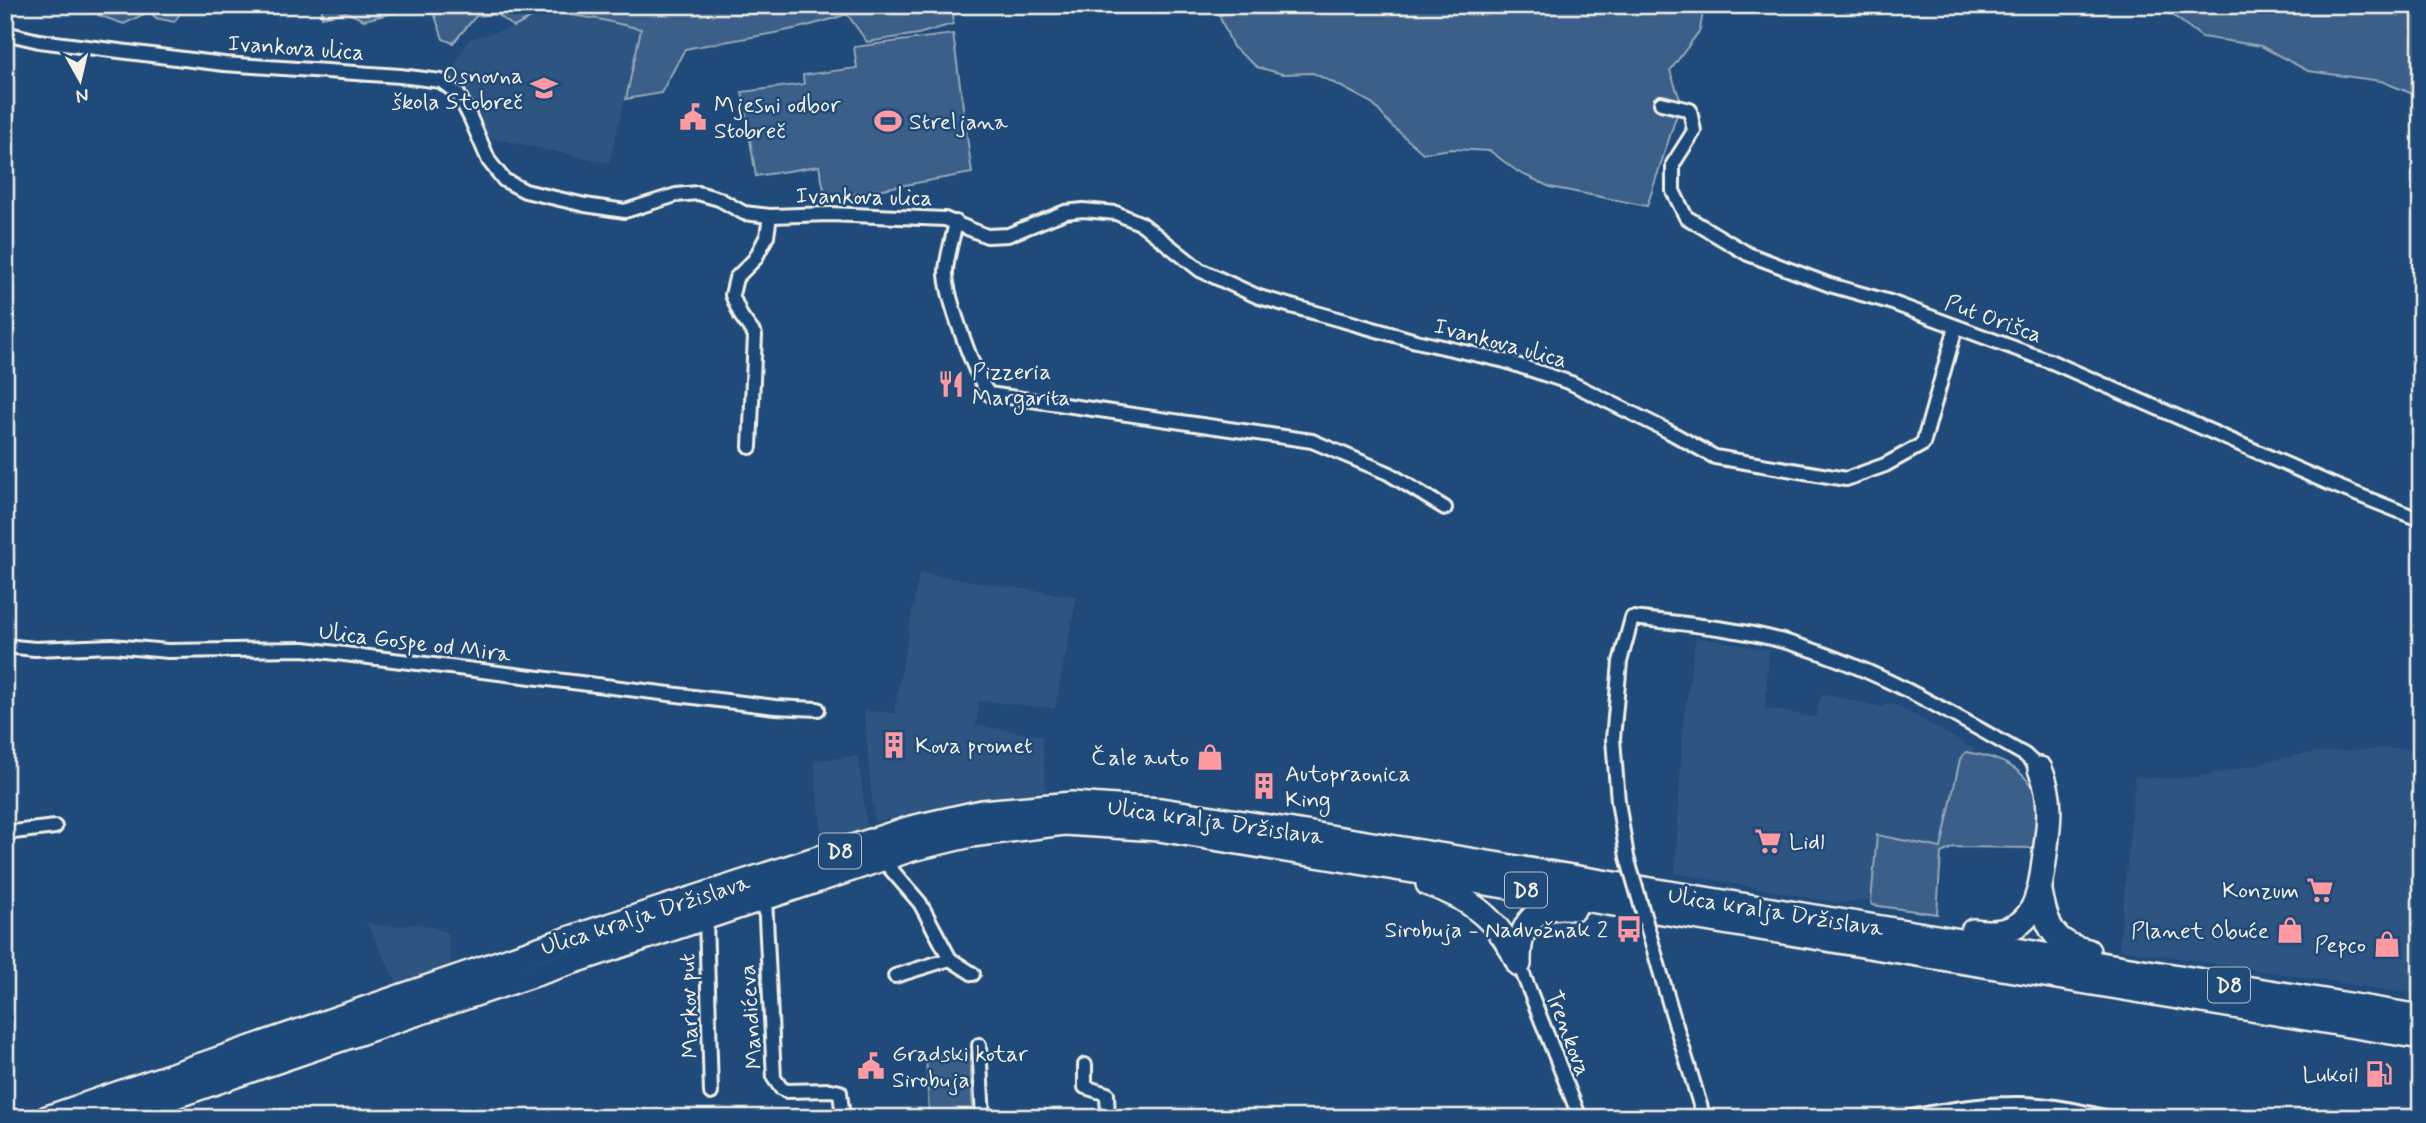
<svg xmlns="http://www.w3.org/2000/svg" width="2426" height="1123" viewBox="0 0 2426 1123" font-family="Mynerve,sans-serif">
	<style>
		.built { fill: #2d5581 }
		.green { fill: #3a5f88; stroke: #97a8b8; stroke-width: 2 }
		.lines { fill: none; stroke-linecap: round; stroke-linejoin: round }
		.street-casing { stroke: #f4f1e8; stroke-width: 18 }
		.highway-casing { stroke: #f4f1e8; stroke-width: 28 }
		.street { stroke: #1f4a7a; stroke-width: 12 }
		.highway { stroke: #1f4a7a; stroke-width: 23 }
		.street-bridge-casing { stroke: #f4f1e8; stroke-width: 18; stroke-linecap: butt }
		.street-bridge { stroke: #1f4a7a; stroke-width: 12 }
		.labels { text-anchor: middle; stroke-width: 5; stroke-linejoin: round; paint-order: stroke }
		.shield { fill: #1f4a7a; stroke: #b4bfc7; stroke-width: 2 }
		.shield-label { font-size: 21px; font-weight: bold; fill: #f4f1e8 }
		.street-label { font-size: 23px; fill: #f4f1e8; stroke: #1f4a7a }
		.poi-label { font-size: 23px; fill: #f4f1e8; stroke: #1f4a7a; text-anchor: end }
	</style>
	<rect width="100%" height="100%" fill="#1f4a7a"/>
	<filter id="ink" filterUnits="userSpaceOnUse"><feTurbulence type="fractalNoise" baseFrequency=".0143" numOctaves="2"/><feDisplacementMap in="SourceGraphic" scale="14" xChannelSelector="R" yChannelSelector="G"/><feConvolveMatrix kernelMatrix="1 2 1 2 8 2 1 2 1" color-interpolation-filters="sRGB"/></filter>
	<g filter="url(#ink)">
		<!-- built -->
		<g class="built">
			<path d="M544,11L598,19L642,30L609,163L487,137L479,110L449,76L469,39L514,27Z"/>
			<path d="M919,573L1077,597L1055,708L979,701L976,725L1042,736L1046,793L968,800L874,822L864,710L894,713Z"/>
			<path d="M1696,637L1769,650L1765,708L1815,717L1822,694L1883,707L1890,702L1975,749L1964,758L1944,847L1923,846L1877,835L1870,900L1839,903L1675,873L1683,723Z"/>
			<path d="M2379,749H2421V995L2119,949L2135,777L2177,779L2208,775L2306,753Z"/>
			<path d="M858,756L868,833L823,847L814,760Z"/>
			<path d="M366,922L384,926L424,924L448,933L451,968L398,985Z"/>
		</g>
		<!-- green -->
		<g class="green">
			<path d="M97,5H186L174,22L156,18L150,11L124,24L98,15Z"/>
			<path d="M322,5H954L953,24L918,34L867,42L847,14C794,33 740,38 685,49L661,93L626,99L641,29L598,19L544,11L514,27L497,14L476,16L453,43L443,39L434,13L406,10L364,20L346,12L322,17Z"/>
			<path d="M1258,5H1704L1700,30L1670,71L1681,102L1647,206L1550,187L1518,172L1490,151L1451,149L1423,153L1392,126L1372,103L1340,86L1313,73L1283,74L1257,67L1233,47L1219,15L1257,8Z"/>
			<path d="M2159,5H2421V93L2418,96L2381,81L2308,71L2261,46L2202,37Z"/>
			<path d="M953,34L972,173L826,199L819,166L756,176L742,92L804,84L803,75L857,68L854,47Z"/>
			<path d="M1966,752C1997,757 2031,768 2038,804C2040,817 2035,835 2033,848L1954,847L1941,853L1937,914L1872,905L1871,902L1877,835L1941,848L1960,759Z"/>
			<path d="M970,1054L973,1112L929,1114L926,1056Z"/>
		</g>
		<g class="lines">
			<defs>
				<g id="street">
					<path d="M5,33L39,41L224,64L400,76L441,81L458,94L470,117L489,161L504,180L525,191L585,205L625,211L676,195L698,193L719,199L744,213L770,216L830,214L945,219L987,236L1008,235L1065,212L1083,210L1116,213L1142,224L1200,270L1259,297L1416,341L1505,361L1571,383L1668,431L1715,457L1846,479L1885,465L1923,444L1956,327"/>
					<path d="M1661,103L1690,110L1694,131L1673,164V191L1686,217L1748,254L1830,285L1890,302L2052,362L2331,484L2421,520"/>
					<path d="M956,222C953,238 947,255 946,271C945,293 975,377 989,394L1312,441L1388,473L1445,508"/>
					<path d="M750,447L755,335L741,316L732,295L736,278L755,259L767,236L770,216"/>
					<path d="M5,646L35,649L112,646L168,651L304,649L775,707L818,709"/>
					<path d="M1613,739L1620,662L1632,618C1687,624 1747,629 1800,646C1880,671 1953,714 2025,755L2040,769"/>
					<path d="M5,833L55,827"/>
					<path d="M882,859L920,903L950,959"/>
					<path d="M765,898L774,1078L781,1088L787,1091L831,1090L840,1092L843,1118"/>
					<path d="M706,918L711,1093"/>
					<path d="M1519,964L1580,1118"/>
					<path d="M895,976L950,959L973,974"/>
					<path d="M1671,1009L1704,1118"/>
					<path d="M979,1045L983,1118"/>
					<path d="M1085,1065V1087L1107,1094L1108,1118"/>
					<path d="M1905,1118C1941,1111 1976,1104 2013,1104C2046,1103 2078,1111 2110,1118"/>
				</g>
				<g id="highway">
					<path d="M1428,884C1470,897 1501,923 1519,964"/>
					<path d="M2040,891C2046,924 2052,944 2088,951"/>
					<path d="M1973,931C2033,939 2039,902 2045,854C2049,824 2053,797 2040,769"/>
					<path d="M1519,961C1519,924 1535,902 1574,908"/>
					<path d="M47,1118L574,937L911,828L982,812L1072,804L1161,810L1220,819L2421,1017"/>
					<path d="M111,1118L388,1023L912,849L971,835L1064,823L1159,829L2421,1037"/>
				</g>
			</defs>
			<!-- street casing -->
			<use href="#street" class="street-casing"/>
			<!-- highway casing -->
			<use href="#highway" class="highway-casing"/>
			<!-- street -->
			<use href="#street" class="street"/>
			<!-- highway -->
			<use href="#highway" class="highway"/>
			<defs>
				<path id="street-bridge" d="M1613,739L1618,801L1627,857L1671,1009"/>
			</defs>
			<!-- street-bridge casing -->
			<use href="#street-bridge" class="street-bridge-casing"/>
			<!-- street-bridge -->
			<use href="#street-bridge" class="street-bridge"/>
		</g>
	</g>
	<!-- icons -->
	<defs>
		<symbol id="school-bare" viewBox="-9 -9 18 18"><path d="M0-5L7-2L0 1L-7-2ZM-4 1L0 2.5L4 1V4Q0 6-4 4Z" fill="#ff9aa2" stroke="#1f4a7a" stroke-width="2.5" paint-order="stroke"/></symbol>
		<symbol id="civic-bare" viewBox="-9 -9 18 18"><path d="M-.6-6.5H3V-4.5H.6V-3L4-1V1h2V6H-6V1h2V-1L-.6-3ZM-1.2 2.5V6h2.4V2.5Z" fill="#ff9aa2" stroke="#1f4a7a" stroke-width="2.5" paint-order="stroke"/></symbol>
		<symbol id="stadium-bare" viewBox="-9 -9 18 18"><path d="M0-5a6.5 5 0 1 0 0 10a6.5 5 0 1 0 0-10ZM-3.5-1.8h7v3.6h-7Z" fill="#ff9aa2" stroke="#1f4a7a" stroke-width="2.5" paint-order="stroke"/></symbol>
		<symbol id="restaurant-bare" viewBox="-9 -9 18 18"><path d="M-5-6h1v4h1v-4h1v4h1v-4h1v5L-1.5 .5V6h-2V.5L-5-1ZM5-6V6H3V1.5H1.5Q1.5-4 5-6Z" fill="#ff9aa2" stroke="#1f4a7a" stroke-width="2.5" paint-order="stroke"/></symbol>
		<symbol id="building-bare" viewBox="-9 -9 18 18"><path d="M-4-6H4V6H1V3H-1V6H-4ZM-2.5-4.3h1.7v1.8h-1.7ZM.8-4.3h1.7v1.8H.8ZM-2.5-1h1.7V.8h-1.7ZM.8-1h1.7V.8H.8Z" fill="#ff9aa2" stroke="#1f4a7a" stroke-width="2.5" paint-order="stroke"/></symbol>
		<symbol id="shop-bare" viewBox="-9 -9 18 18"><path d="M-5-2.5h2.3a2.7 3.5 0 0 1 5.4 0H5L5.5 6h-11ZM-1.5-2.5h3a1.5 2.3 0 0 0-3 0Z" fill="#ff9aa2" stroke="#1f4a7a" stroke-width="2.5" paint-order="stroke"/></symbol>
		<symbol id="supermarket-bare" viewBox="-9 -9 18 18"><path d="M-6-5.5h2.5l.6 2H6L4.5 2H-2.5L-4.4-4H-6ZM-1.5 3.2a1.3 1.3 0 1 0 .1 0ZM3 3.2a1.3 1.3 0 1 0 .1 0Z" fill="#ff9aa2" stroke="#1f4a7a" stroke-width="2.5" paint-order="stroke"/></symbol>
		<symbol id="bus-bare" viewBox="-9 -9 18 18"><path d="M-5-6H5V4H4V6H2V4H-2V6H-4V4H-5ZM-3.5-4V0h7V-4ZM-3.5 1.2v1.5H-2V1.2ZM2 1.2v1.5H3.5V1.2Z" fill="#ff9aa2" stroke="#1f4a7a" stroke-width="2.5" paint-order="stroke"/></symbol>
		<symbol id="fuel-bare" viewBox="-9 -9 18 18"><path d="M-5.5-6h7V0h2V4h1.3V-2.5L3-4.5l.8-.8L6-3V5H2.5V1h-1V6h-7ZM-4.2-4.7v3.2H.2V-4.7Z" fill="#ff9aa2" stroke="#1f4a7a" stroke-width="2.5" paint-order="stroke"/></symbol>
	</defs>
	<g fill-rule="evenodd">
		<use href="#school-bare" x="525" y="69" width="38" height="38"/>
		<use href="#civic-bare" x="674" y="98" width="38" height="38"/>
		<use href="#stadium-bare" x="869" y="102" width="38" height="38"/>
		<use href="#restaurant-bare" x="932" y="365" width="38" height="38"/>
		<use href="#building-bare" x="875" y="726" width="38" height="38"/>
		<use href="#shop-bare" x="1191" y="738" width="38" height="38"/>
		<use href="#building-bare" x="1245" y="767" width="38" height="38"/>
		<use href="#supermarket-bare" x="1749" y="822" width="38" height="38"/>
		<use href="#supermarket-bare" x="2301" y="871" width="38" height="38"/>
		<use href="#bus-bare" x="1610" y="910" width="38" height="38"/>
		<use href="#shop-bare" x="2271" y="911" width="38" height="38"/>
		<use href="#shop-bare" x="2368" y="925" width="38" height="38"/>
		<use href="#civic-bare" x="852" y="1047" width="38" height="38"/>
		<use href="#fuel-bare" x="2360" y="1055" width="38" height="38"/>
	</g>
	<g class="labels">
		<!-- shield labels -->
		<g class="shield">
			<rect x="819" y="833.5" width="42" height="35" rx="5"/>
			<rect x="1505" y="872.5" width="42" height="35" rx="5"/>
			<rect x="2208" y="967.5" width="42" height="35" rx="5"/>
		</g>
		<g class="shield-label">
			<text x="840" y="858">D8</text>
			<text x="1526" y="897">D8</text>
			<text x="2229" y="992">D8</text>
		</g>
		<!-- street labels -->
		<g class="street-label">
			<text transform="translate(296 47) rotate(4)" y="8">Ivankova ulica</text>
			<text transform="translate(864 196) rotate(1)" y="8">Ivankova ulica</text>
			<text transform="translate(1994 318) rotate(20)" y="8">Put Orišca</text>
			<text transform="translate(1501 342) rotate(15)" y="8">Ivankova ulica</text>
			<text transform="translate(415 642) rotate(7)" y="8">Ulica Gospe od Mira</text>
			<text transform="translate(1216 821) rotate(8)" y="8">Ulica kralja Držislava</text>
			<text transform="translate(1776 911) rotate(9)" y="8">Ulica kralja Držislava</text>
			<text transform="translate(645 914) rotate(-18)" y="8">Ulica kralja Držislava</text>
			<text transform="translate(688 1006) rotate(-92)" y="8">Markov put</text>
			<text transform="translate(750 1017) rotate(-94)" y="8">Mandićeva</text>
			<text transform="translate(1569 1033) rotate(69)" y="8">Trenkova</text>
		</g>
		<!-- poi labels -->
		<g class="poi-label">
			<text x="523" y="83">Osnovna<tspan x="523" dy="26">škola Stobreč</tspan></text>
			<text x="714" y="112" text-anchor="start">Mjesni odbor<tspan x="714" dy="26">Stobreč</tspan></text>
			<text x="909" y="129" text-anchor="start">Streljana</text>
			<text x="972" y="379" text-anchor="start">Pizzeria<tspan x="972" dy="26">Margarita</tspan></text>
			<text x="915" y="753" text-anchor="start">Kova promet</text>
			<text x="1189" y="765">Čale auto</text>
			<text x="1285" y="781" text-anchor="start">Autopraonica<tspan x="1285" dy="26">King</tspan></text>
			<text x="1789" y="849" text-anchor="start">Lidl</text>
			<text x="2299" y="898">Konzum</text>
			<text x="1608" y="937">Sirobuja - Nadvožnak 2</text>
			<text x="2269" y="938">Planet Obuće</text>
			<text x="2366" y="952">Pepco</text>
			<text x="892" y="1061" text-anchor="start">Gradski kotar<tspan x="892" dy="26">Sirobuja</tspan></text>
			<text x="2358" y="1082">Lukoil</text>
		</g>
	</g>
	<!-- margin -->
	<rect width="2426" height="1123" fill="none" stroke="#1f4a7a" stroke-width="28"/>
	<rect x="14" y="14" width="2398" height="1095" fill="none" stroke="#f4f1e8" stroke-width="2.5" filter="url(#ink)"/>
	<!-- north arrow -->
	<g transform="translate(80 80) rotate(172)" stroke="#1f4a7a" stroke-width="5" paint-order="stroke">
	<path d="M0-5L12 26L0 18L-12 26Z" fill="#f4f1e8"/>
	<text y="-10" font-size="19" font-weight="bold" text-anchor="middle" fill="#f4f1e8">N</text>
	</g>
</svg>
